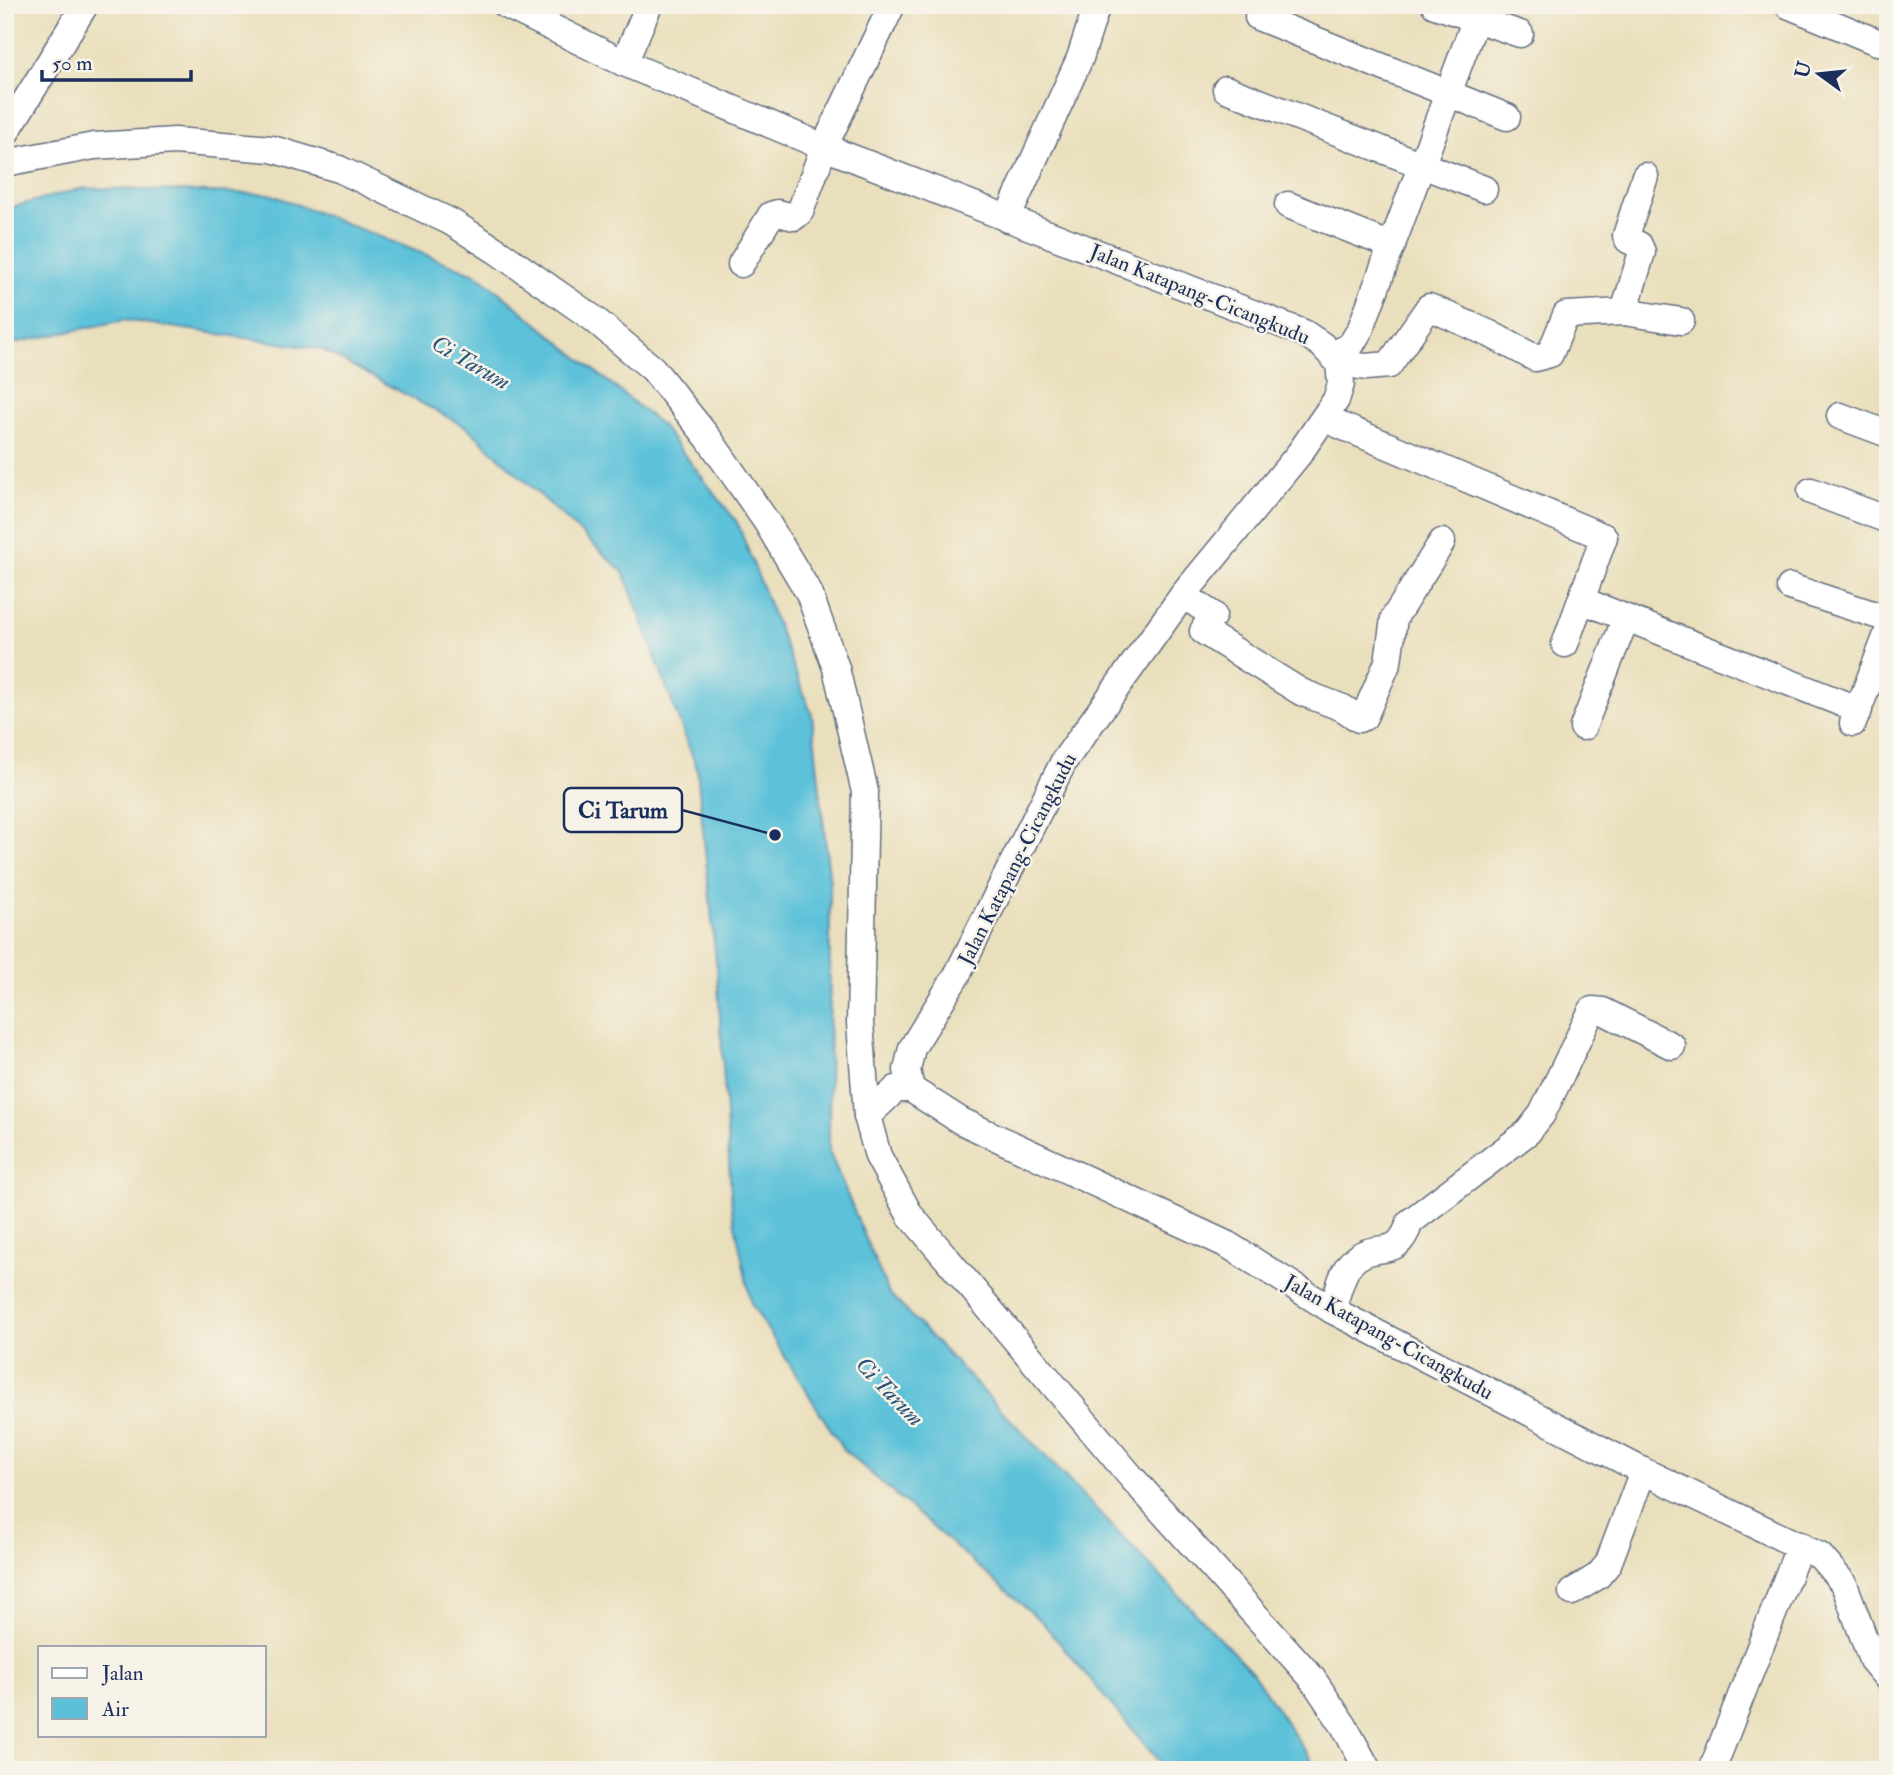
<svg xmlns="http://www.w3.org/2000/svg" width="1893" height="1775" viewBox="0 0 1893 1775" font-family="'IM FELL Double Pica',serif">
	<style>
		.water { fill: #5bc1d9; stroke: #3b789c; stroke-width: 2 }
		.lines { fill: none; stroke-linecap: round; stroke-linejoin: round }
		.minor-casing { stroke: #636d7f; stroke-width: 29 }
		.minor { stroke: #fff; stroke-width: 26 }
		.labels { text-anchor: middle; stroke-width: 5; stroke-linejoin: round; paint-order: stroke }
		.street-label { font-size: 21px; fill: #1b2f5e; stroke: #f7f3e8 }
		.water-label { font-size: 23px; font-style: italic; fill: #2b547d; stroke: #f7f3e8 }
		.leader { fill: none; stroke: #1b2f5e; stroke-width: 2.5 }
		.callout-dot { fill: #1b2f5e; stroke: #f7f3e8; stroke-width: 2.5 }
		.callout { fill: #f7f3e8; stroke: #1b2f5e; stroke-width: 2.5 }
		.callout-label { font-size: 23px; text-anchor: middle; font-weight: bold; fill: #1b2f5e }
	</style>
	<rect width="100%" height="100%" fill="#f7f3e8"/>
	<filter id="ink" filterUnits="userSpaceOnUse"><feTurbulence type="fractalNoise" baseFrequency=".0143" numOctaves="2"/><feDisplacementMap in="SourceGraphic" scale="14" xChannelSelector="R" yChannelSelector="G"/><feConvolveMatrix kernelMatrix="1 2 1 2 8 2 1 2 1" color-interpolation-filters="sRGB"/></filter>
	<filter id="wash" filterUnits="userSpaceOnUse"><feTurbulence type="fractalNoise" baseFrequency=".00686" numOctaves="4" result="noise"/><feDisplacementMap in="SourceGraphic" scale="28" xChannelSelector="R" yChannelSelector="G"/><feGaussianBlur stdDeviation="1.57" result="paint"/><feColorMatrix in="noise" values="0 0 0 0 0 0 0 0 0 0 0 0 0 0 0 0 0 1.4 0 .05"/><feComposite in="paint" operator="in"/></filter>
	<g filter="url(#wash)">
		<rect width="100%" height="100%" fill="#eadfbc"/>
		<!-- water -->
		<path class="water" d="M83,188L270,194L478,275L661,425L737,522L812,715L830,885L829,1151L888,1292L1252,1672L1318,1770H1166L1042,1622L843,1449L751,1303L732,1209L717,971L697,769L624,573L468,428L321,349L124,320L5,345V209Z"/>
	</g>
	<g filter="url(#ink)">
		<g class="lines">
			<defs>
				<g id="minor">
					<path d="M506,5L624,63L824,147L1304,333L1322,345L1339,363L1341,384L1336,400L1299,454L1183,595L1064,761L957,975L912,1048L907,1070L911,1089L961,1121L1228,1245L1332,1310L1643,1471L1820,1556L1844,1584L1872,1660L1888,1679"/>
					<path d="M1435,5L1520,34"/>
					<path d="M1788,5L1877,42H1888"/>
					<path d="M1258,17L1507,117"/>
					<path d="M624,63L649,5"/>
					<path d="M1226,89L1484,189"/>
					<path d="M5,134L85,5"/>
					<path d="M5,163L94,146L175,141L272,149L339,169L451,222L497,251L594,319L653,369L709,439L766,521L809,593L836,668L865,792L860,1023L867,1116L878,1156L910,1215L1133,1479L1312,1678L1344,1726L1368,1770"/>
					<path d="M1288,205L1392,246"/>
					<path d="M1007,219L1080,58L1097,5"/>
					<path d="M741,264L771,215L778,213L794,217L800,212L824,147L892,5"/>
					<path d="M1624,312L1642,252L1639,245L1628,240L1626,236L1645,176"/>
					<path d="M1332,355L1351,345L1361,328L1481,5"/>
					<path d="M1339,363L1366,367L1389,365L1429,307L1490,334L1535,358L1550,354L1566,315L1624,312L1681,321"/>
					<path d="M1840,416L1888,434"/>
					<path d="M1325,419L1604,537L1565,644"/>
					<path d="M1811,491L1888,520"/>
					<path d="M1790,587L1888,619"/>
					<path d="M1183,595L1213,615L1203,631L1301,692L1343,708L1359,719L1364,717L1388,662L1394,618L1442,542"/>
					<path d="M1581,600L1859,710"/>
					<path d="M1853,723L1888,632"/>
					<path d="M1583,727L1626,618"/>
					<path d="M867,1116L896,1089H911"/>
					<path d="M1332,1310C1337,1297 1341,1273 1351,1263C1376,1237 1396,1265 1410,1222L1528,1132L1542,1114L1592,1010L1603,1011L1672,1046"/>
					<path d="M1572,1592L1598,1576L1608,1564L1643,1471"/>
					<path d="M1712,1770L1800,1545"/>
				</g>
			</defs>
			<!-- minor casing -->
			<use href="#minor" class="minor-casing"/>
			<!-- minor -->
			<use href="#minor" class="minor"/>
		</g>
	</g>
	<g class="labels">
		<!-- street labels -->
		<g class="street-label">
			<text transform="translate(1200 294) rotate(22)" y="7">Jalan Katapang-Cicangkudu</text>
			<text transform="translate(1017 859) rotate(-63)" y="7">Jalan Katapang-Cicangkudu</text>
			<text transform="translate(1389 1337) rotate(29)" y="7">Jalan Katapang-Cicangkudu</text>
		</g>
		<!-- water labels -->
		<g class="water-label">
			<text transform="translate(471 362) rotate(30)" y="8">Ci Tarum</text>
			<text transform="translate(890 1391) rotate(46)" y="8">Ci Tarum</text>
		</g>
	</g>
	<!-- callouts -->
	<path class="leader" d="M775 835L682 810"/>
	<circle class="callout-dot" cx="775" cy="835" r="7"/>
	<rect class="callout" x="564" y="788" width="118" height="44" rx="7"/>
	<g class="callout-label">
		<text x="623" y="818">Ci Tarum</text>
	</g>
	<!-- margin -->
	<rect width="1893" height="1775" fill="none" stroke="#f7f3e8" stroke-width="28"/>
	<!-- legend -->
	<rect x="38" y="1646" width="228" height="91" fill="#f7f3e8" stroke="#9fa5b1" stroke-width="2"/>
	<rect x="52" y="1668" width="35" height="10" fill="#ffffff" stroke="#9fa5b1" stroke-width="2"/>
	<text x="102" y="1680" font-size="21" fill="#1b2f5e">Jalan</text>
	<rect x="52" y="1698" width="35" height="21" fill="#5bc1d9" stroke="#9fa5b1" stroke-width="2"/>
	<text x="102" y="1716" font-size="21" fill="#1b2f5e">Air</text>
	<!-- north arrow -->
	<g transform="translate(1819 74) rotate(285)" stroke="#f7f3e8" stroke-width="5" paint-order="stroke">
	<path d="M0-5L12 26L0 18L-12 26Z" fill="#1b2f5e"/>
	<text y="-10" font-size="19" font-weight="bold" text-anchor="middle" fill="#1b2f5e">U</text>
	</g>
	<!-- scale -->
	<path d="M42 70v10h149v-10" fill="none" stroke="#1b2f5e" stroke-width="3.5"/>
	<text x="52" y="70" font-size="21" fill="#1b2f5e" stroke="#f7f3e8" stroke-width="5" paint-order="stroke">50 m</text>
</svg>
